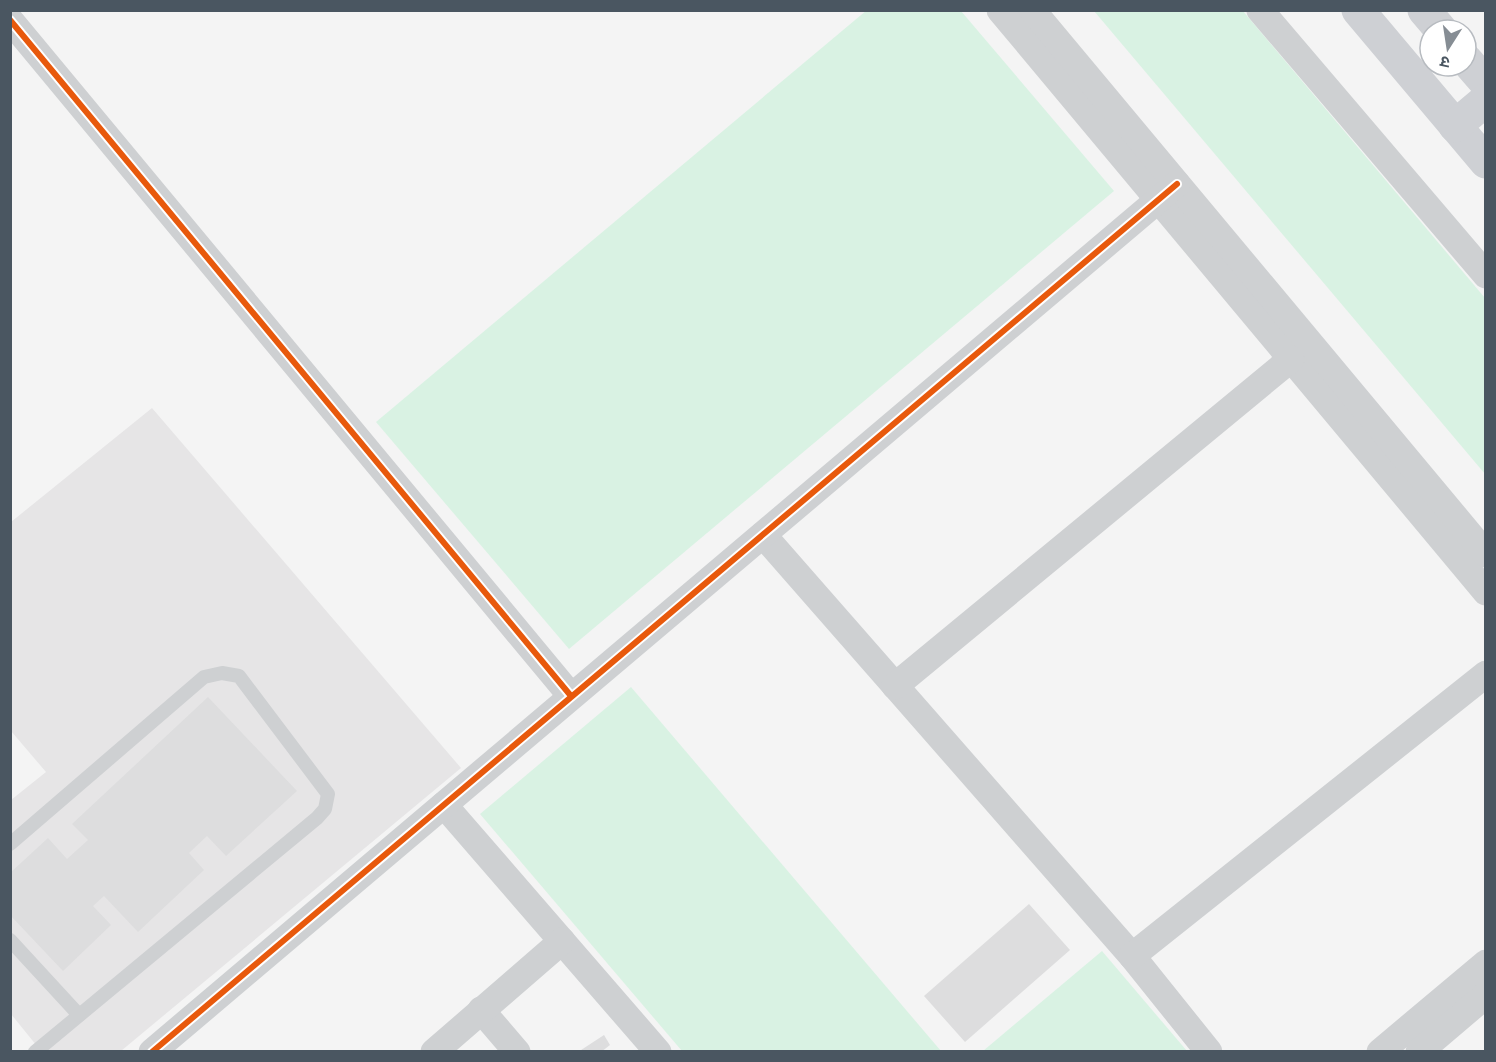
<svg xmlns="http://www.w3.org/2000/svg" width="1496" height="1062" viewBox="0 0 1496 1062" font-family="Manrope,'Noto Sans Devanagari',sans-serif">
	<style>
		.education { fill: #e6e5e6 }
		.green { fill: #d9f2e3 }
		.building { fill: #ddddde }
		.lines { fill: none; stroke-linecap: round; stroke-linejoin: round }
		.lane { stroke: #ced0d2; stroke-width: 14 }
		.street { stroke: #ced0d2; stroke-width: 27 }
		.secondary { stroke: #ced0d4; stroke-width: 33 }
		.cycleway-casing { stroke: #fff; stroke-width: 10 }
		.cycleway { stroke: #e8590c; stroke-width: 6 }
	</style>
	<rect width="100%" height="100%" fill="#f4f4f4"/>
	<!-- education -->
	<path class="education" d="M152,408L461,768L121,1051H41L11,1014V800L46,772L11,731V522Z"/>
	<!-- green -->
	<g class="green">
		<path d="M867,10L961,11L1114,191L569,649L376,422Z"/>
		<path d="M1094,11H1243L1485,298V474Z"/>
		<path d="M631,687L941,1051H682L480,814Z"/>
		<path d="M1102,951L1187,1051H983Z"/>
	</g>
	<!-- building -->
	<g class="building">
		<path d="M208,697L297,791L226,856L207,836L189,853L204,870L138,932L104,896L93,906L111,925L63,971L10,915V873L48,838L67,859L88,840L72,824Z"/>
		<path d="M1029,904L1070,950L965,1042L924,996Z"/>
		<path d="M604,1035L610,1045L601,1052H578Z"/>
	</g>
	<g class="lines">
		<!-- lane -->
		<g class="lane">
			<path d="M10,844L204,677L222,673L239,676L328,794L325,809L317,818L35,1052"/>
			<path d="M10,940L79,1015"/>
		</g>
		<!-- street -->
		<g class="street">
			<path d="M1000,10L1486,592"/>
			<path d="M1032,10L1486,554"/>
			<path d="M1260,10L1486,275"/>
			<path d="M10,20L571,696"/>
			<path d="M763,535L1132,956L1209,1052"/>
			<path d="M895,686L1291,359"/>
			<path d="M444,805L658,1052"/>
			<path d="M1132,956L1486,674"/>
			<path d="M481,1010L517,1052"/>
			<path d="M152,1052L1177,184"/>
			<path d="M434,1052L562,941"/>
			<path d="M1380,1052L1486,963"/>
			<path d="M1419,1052L1486,995"/>
		</g>
		<!-- secondary -->
		<g class="secondary">
			<path d="M1358,10L1486,162"/>
			<path d="M1424,10L1441,30"/>
			<path d="M1466,60L1486,83"/>
			<path d="M1455,126L1486,100"/>
		</g>
		<defs>
			<g id="cycleway">
				<path d="M10,20L571,696"/>
				<path d="M152,1052L1177,184"/>
			</g>
		</defs>
		<!-- cycleway casing -->
		<use href="#cycleway" class="cycleway-casing"/>
		<!-- cycleway -->
		<use href="#cycleway" class="cycleway"/>
	</g>
	<!-- border -->
	<rect width="1496" height="1062" fill="none" stroke="#4a5661" stroke-width="24"/>
	<!-- north arrow -->
	<g transform="translate(1448 48) rotate(192)"><circle r="28" fill="#ffffff" stroke="#b7bbc0" stroke-width="1.5"/>
	<path d="M0-4.5L10 22L0 15L-10 22Z" fill="#868d94"/>
	<text y="-9" font-size="16" font-weight="bold" text-anchor="middle" fill="#4a5661">उ</text>
	</g>
</svg>
